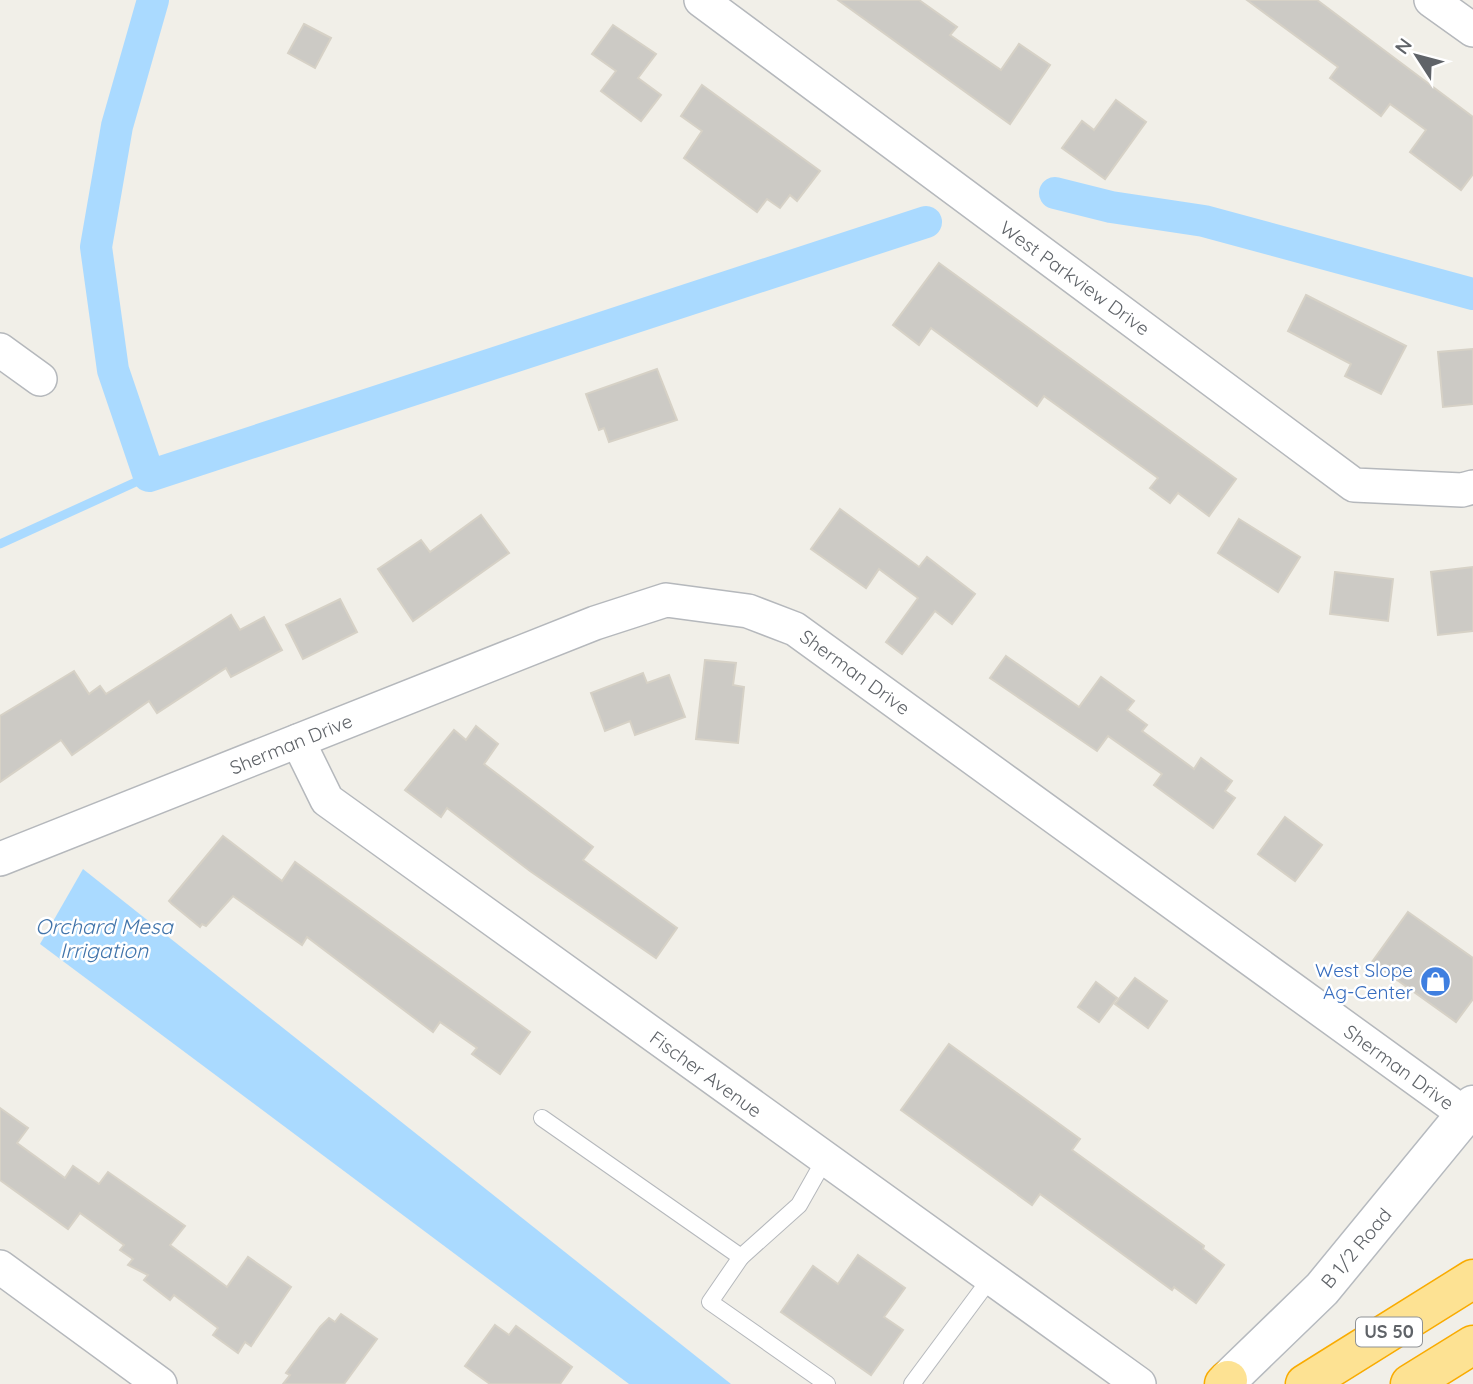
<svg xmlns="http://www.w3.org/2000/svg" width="1473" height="1384" viewBox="0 0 1473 1384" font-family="Quicksand,sans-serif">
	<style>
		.water { fill: #aadaff }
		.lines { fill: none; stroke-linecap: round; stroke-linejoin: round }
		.stream { stroke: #aadaff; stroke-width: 9 }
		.canal { stroke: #aadaff; stroke-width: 32 }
		.building { fill: #cccac5; stroke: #d6d1c6; stroke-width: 2 }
		.lane-casing { stroke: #b5b8bc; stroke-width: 18 }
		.street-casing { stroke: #b5b8bc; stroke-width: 36 }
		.secondary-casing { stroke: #b6babf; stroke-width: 41 }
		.highway-casing { stroke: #f9ab00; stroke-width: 41 }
		.lane { stroke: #fff; stroke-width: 16 }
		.street { stroke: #fff; stroke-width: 33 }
		.secondary { stroke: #fff; stroke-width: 38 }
		.highway { stroke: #fde293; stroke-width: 38 }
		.labels { text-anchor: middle; stroke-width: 5; stroke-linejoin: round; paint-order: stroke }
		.shield { fill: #fff; stroke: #8f9295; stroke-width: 2 }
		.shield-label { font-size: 18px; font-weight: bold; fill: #5f6368 }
		.street-label { font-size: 19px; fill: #5f6368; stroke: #fff }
		.shop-label { font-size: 19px; fill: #366cbe; stroke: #fff; text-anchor: end }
		.water-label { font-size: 21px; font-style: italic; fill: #4174aa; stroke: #fff }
	</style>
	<rect width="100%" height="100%" fill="#f1efe8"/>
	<!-- water -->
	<path class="water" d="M83,869L731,1384H629L40,944Z"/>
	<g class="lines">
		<!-- stream -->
		<path class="stream" d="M0,544L149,476"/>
		<!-- canal -->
		<g class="canal">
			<path d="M153,0L117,126L96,247L113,370L149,476L926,222"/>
			<path d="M1055,193L1111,207L1204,221L1473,294"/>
		</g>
	</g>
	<!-- building -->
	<g class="building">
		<path d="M838,0H919L957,27L950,35L1001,70L1019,44L1050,65L1010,124Z"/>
		<path d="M1247,0H1317L1473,117V174L1461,190L1410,152L1426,130L1390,104L1381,116L1330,78L1338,67Z"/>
		<path d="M304,24L331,38L315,68L288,53Z"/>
		<path d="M613,25L656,54L638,78L661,95L641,121L601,91L616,71L592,54Z"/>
		<path d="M702,85L820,171L797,201L790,195L780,208L767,199L757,212L684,158L702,131L681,116Z"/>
		<path d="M1116,100L1146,122L1105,179L1062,148L1082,121L1094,130Z"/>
		<path d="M939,263L1236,479L1209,516L1178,493L1170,503L1150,488L1158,478L1044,396L1037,406L931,328L919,345L893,325Z"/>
		<path d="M1306,295L1406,346L1381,394L1345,376L1351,364L1288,331Z"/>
		<path d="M1473,349V404L1443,407L1438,352Z"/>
		<path d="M657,369L677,420L609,442L604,428L599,430L586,394Z"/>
		<path d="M840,509L919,567L927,557L975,594L952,624L935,611L902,654L886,642L918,598L879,569L866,588L811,549Z"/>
		<path d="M481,515L509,553L413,621L378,569L421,540L430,552Z"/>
		<path d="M1239,519L1300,557L1278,592L1218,553Z"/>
		<path d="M1473,567V631L1438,635L1431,572Z"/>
		<path d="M1335,572L1393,579L1388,621L1330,614Z"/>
		<path d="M340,599L357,632L303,659L286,625Z"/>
		<path d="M231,615L240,630L264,617L282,650L231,677L226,668L157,713L149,701L72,755L61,740L0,782V716L74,671L89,694L100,686L106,694Z"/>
		<path d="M1006,656L1079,707L1101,677L1134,701L1127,710L1147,725L1142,731L1194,769L1201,758L1232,781L1225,791L1235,798L1213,828L1154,785L1162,774L1108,736L1097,751L990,678Z"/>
		<path d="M705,660L736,663L733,685L744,687L738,743L696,739Z"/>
		<path d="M643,673L647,683L669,675L685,717L635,735L630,721L605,731L591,693Z"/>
		<path d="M476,726L498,744L484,764L593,847L583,860L677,928L656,958L530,871L447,808L441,817L405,790L454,730L466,740Z"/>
		<path d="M1285,817L1322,845L1295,881L1258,854Z"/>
		<path d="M223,836L282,881L295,862L530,1032L500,1074L472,1054L477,1048L440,1022L433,1032L307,937L302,945L233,896L206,926L202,924L200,927L172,904L169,901Z"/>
		<path d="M1408,912L1473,958V999L1456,1022L1372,962Z"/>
		<path d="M1135,978L1167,1001L1148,1028L1115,1004Z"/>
		<path d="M1096,982L1117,998L1099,1022L1078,1007Z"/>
		<path d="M949,1044L1080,1139L1072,1150L1204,1246L1203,1249L1224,1265L1196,1303L1174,1287L1172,1290L1040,1194L1032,1205L901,1110Z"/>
		<path d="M0,1108L28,1128L17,1143L65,1178L73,1166L99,1184L108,1172L185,1226L170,1245L227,1287L248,1257L291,1287L251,1346L245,1342L238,1353L213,1335L218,1328L174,1295L170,1300L144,1280L148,1275L128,1265L133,1259L120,1250L124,1245L80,1213L68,1229L0,1180Z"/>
		<path d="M858,1255L905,1288L884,1317L903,1330L871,1375L781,1312L813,1266L838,1284Z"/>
		<path d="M341,1314L377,1339L344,1384H283L290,1375L286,1373L320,1327L329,1318L335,1322Z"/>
		<path d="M495,1325L509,1335L516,1326L572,1367L560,1384H490L465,1366Z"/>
	</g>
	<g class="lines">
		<defs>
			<g id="lane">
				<path d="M542,1118L741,1257L710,1302L827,1384"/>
				<path d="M741,1257L799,1205L825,1159"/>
				<path d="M912,1384L990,1279"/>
			</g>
			<g id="street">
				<path d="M701,0L1354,485L1462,490L1473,487"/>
				<path d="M1431,0L1473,30"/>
				<path d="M0,350L40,379"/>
				<path d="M298,741L327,800L1139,1384"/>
				<path d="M0,859L595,623L666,600L748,611L795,629L1466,1115"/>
				<path d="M0,1267L160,1384"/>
			</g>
			<path id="secondary" d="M1228,1380L1322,1289L1473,1105"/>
			<g id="highway">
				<path d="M1224,1384L1228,1380"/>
				<path d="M1305,1384L1473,1279"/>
				<path d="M1410,1384L1473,1345"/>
			</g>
		</defs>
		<!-- lane casing -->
		<use href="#lane" class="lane-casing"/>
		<!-- street casing -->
		<use href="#street" class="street-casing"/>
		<!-- secondary casing -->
		<use href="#secondary" class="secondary-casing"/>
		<!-- highway casing -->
		<use href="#highway" class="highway-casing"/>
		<!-- lane -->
		<use href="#lane" class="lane"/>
		<!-- street -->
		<use href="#street" class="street"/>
		<!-- secondary -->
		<use href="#secondary" class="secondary"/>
		<!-- highway -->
		<use href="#highway" class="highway"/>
	</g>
	<!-- icons -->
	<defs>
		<symbol id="shop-disc" viewBox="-11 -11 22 22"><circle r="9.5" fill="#3f7fe0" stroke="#fff"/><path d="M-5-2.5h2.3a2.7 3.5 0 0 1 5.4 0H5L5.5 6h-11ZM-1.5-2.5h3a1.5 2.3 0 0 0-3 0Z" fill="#fff"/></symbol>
	</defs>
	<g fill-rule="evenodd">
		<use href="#shop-disc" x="1418" y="964" width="35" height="35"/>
	</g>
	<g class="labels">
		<!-- shield labels -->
		<rect class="shield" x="1356" y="1317.5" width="66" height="29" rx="5"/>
		<g class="shield-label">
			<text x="1389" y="1338">US 50</text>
		</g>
		<!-- street labels -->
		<g class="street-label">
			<text transform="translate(1075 278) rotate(36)" y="7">West Parkview Drive</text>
			<text transform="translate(855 672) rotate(36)" y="7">Sherman Drive</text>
			<text transform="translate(291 744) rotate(-22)" y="7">Sherman Drive</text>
			<text transform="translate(1399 1067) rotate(36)" y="7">Sherman Drive</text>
			<text transform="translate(706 1074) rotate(36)" y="7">Fischer Avenue</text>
			<text transform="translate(1356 1248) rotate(-50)" y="7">B 1/2 Road</text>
		</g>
		<!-- shop labels -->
		<g class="shop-label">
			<text x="1413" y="977">West Slope<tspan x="1413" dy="22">Ag-Center</tspan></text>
		</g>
		<!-- water labels -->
		<g class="water-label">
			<text x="104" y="934">Orchard Mesa<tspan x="104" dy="24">Irrigation</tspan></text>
		</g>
	</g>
	<!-- north arrow -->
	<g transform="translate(1417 56) rotate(306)" stroke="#ffffff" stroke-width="5" paint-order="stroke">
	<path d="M0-5L12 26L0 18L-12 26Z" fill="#5f6368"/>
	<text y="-10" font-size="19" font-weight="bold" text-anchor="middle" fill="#5f6368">N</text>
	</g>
</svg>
